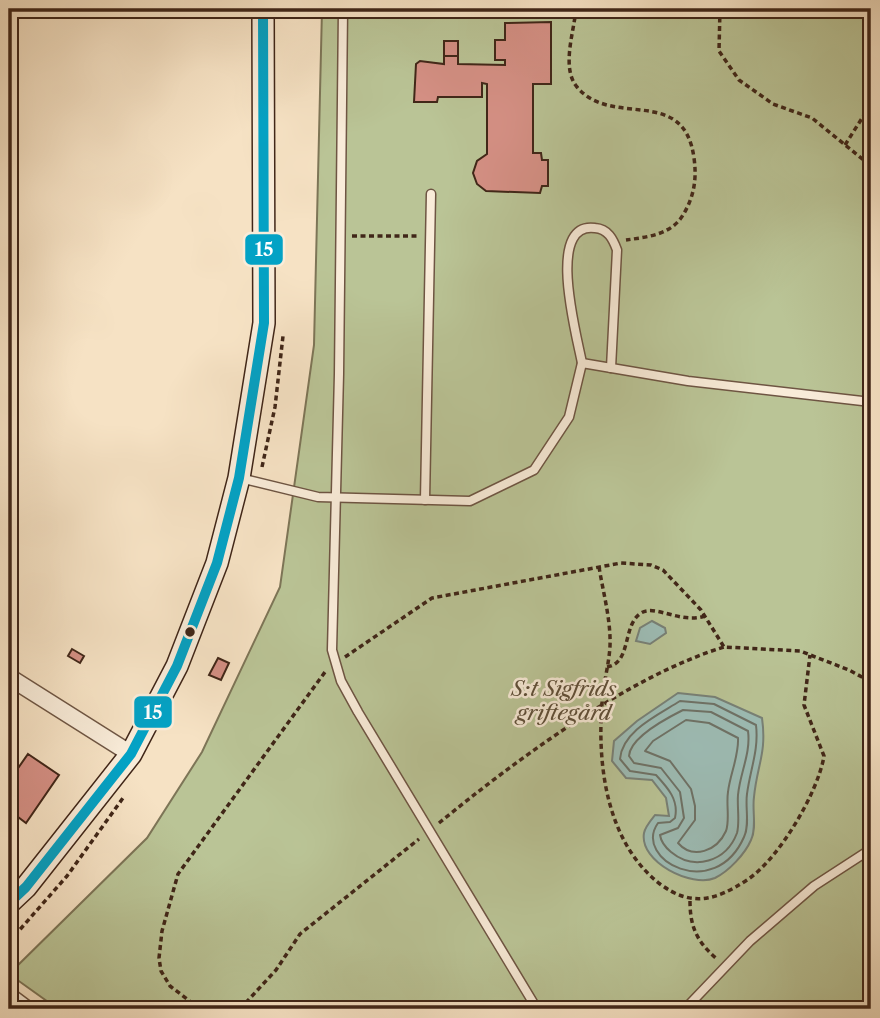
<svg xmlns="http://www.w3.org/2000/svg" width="880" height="1018" viewBox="0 0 880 1018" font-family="'Libre Caslon Text',serif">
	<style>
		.green { fill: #bac496; stroke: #7d7557; stroke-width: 2 }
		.water { fill: #9dbdb6; stroke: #788177; stroke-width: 2 }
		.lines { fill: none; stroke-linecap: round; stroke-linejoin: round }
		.shore { stroke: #6e7267; stroke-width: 2 }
		.building { fill: #d59085; stroke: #402618; stroke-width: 2 }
		.lane-casing { stroke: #6e5543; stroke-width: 11 }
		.street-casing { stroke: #6e5543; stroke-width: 19 }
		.secondary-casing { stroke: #402618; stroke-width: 24 }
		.path { stroke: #402618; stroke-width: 3.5; stroke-dasharray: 5 3.5; stroke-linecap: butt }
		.lane { stroke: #f9ecd9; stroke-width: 8 }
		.street { stroke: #f9ecd9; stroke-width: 16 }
		.secondary { stroke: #f9ecd9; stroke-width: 21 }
		.bus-1-casing { stroke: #f9ecd9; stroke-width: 16 }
		.bus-1 { stroke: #03a2c5; stroke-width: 10 }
		.bus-dot { fill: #402618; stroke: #f9ecd9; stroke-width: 2.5 }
		.labels { text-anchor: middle; stroke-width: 5; stroke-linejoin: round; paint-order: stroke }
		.park-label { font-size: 21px; font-style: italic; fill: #5e4e38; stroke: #f9ecd9 }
		.line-badge { stroke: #f9ecd9; stroke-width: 2.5 }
		.badge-label { font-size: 19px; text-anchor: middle; font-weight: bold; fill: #fff }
	</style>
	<rect width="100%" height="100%" fill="#f6e2c4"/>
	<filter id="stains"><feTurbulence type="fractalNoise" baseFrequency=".00286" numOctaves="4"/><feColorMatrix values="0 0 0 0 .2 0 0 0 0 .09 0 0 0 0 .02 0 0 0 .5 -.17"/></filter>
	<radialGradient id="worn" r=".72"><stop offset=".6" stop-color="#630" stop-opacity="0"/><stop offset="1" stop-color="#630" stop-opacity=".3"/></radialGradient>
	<!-- green -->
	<path class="green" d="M322,9H871V1009H58L9,974L147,838L202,752L280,587L314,345Z"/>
	<!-- water -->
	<g class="water">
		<path d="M652,621L665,628L666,633L650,644L636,641L640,628Z"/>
		<path d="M678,693L715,697L762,718C767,753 757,765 754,797C752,810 757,828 751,840C745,854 729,871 715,878C692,888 639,862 644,833C645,827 651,820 655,815L669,816L666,798L652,780L626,778L612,761L614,741L637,721Z"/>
	</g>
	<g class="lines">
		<!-- shore -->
		<g class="shore">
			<path d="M680,701L714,704L756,725C759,750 750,770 747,794C745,807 750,825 744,837C715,903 632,860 658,823L670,822L675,818C679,800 668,788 656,775L630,771L620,759C622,731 658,715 680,701Z"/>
			<path d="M683,710L711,712L748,731C751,753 740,773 738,795C737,807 740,822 737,833C726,862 694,871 671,852C665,847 661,842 660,835L678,828L684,818L680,792L661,768L634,763L629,756C630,737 667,718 683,710Z"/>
			<path d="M686,720L709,723L738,738C739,756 730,774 728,792C726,804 730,820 726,831C717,851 693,860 678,843L695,820V806L691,789L670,761L645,751L653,741Z"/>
		</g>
	</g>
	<!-- building -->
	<g class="building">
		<path d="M551,22V84H533V153H541L542,160H548V186H542L540,193L486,191L477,184L473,173L477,161L487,154V84L482,83V97H438L437,102H414L416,64L420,61L444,64V51H458V64L505,65V60H495V40H505V23Z"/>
		<rect x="444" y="41" width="14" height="15"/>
		<path d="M72,649L84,656L80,663L68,656Z"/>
		<path d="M218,658L229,663L221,680L209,675Z"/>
		<path d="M9,716L16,722L9,732Z"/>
		<path d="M28,754L59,775L26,823L14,814L9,817V781Z"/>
	</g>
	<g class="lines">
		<defs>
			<g id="lane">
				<path d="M343,9L339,374L332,650L341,681L358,712L537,1009"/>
				<path d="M582,363C577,336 545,221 595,228C608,229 613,239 617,250L611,368"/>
				<path d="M240,478L318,497L470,501L534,470L569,417L582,363L688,381L871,402"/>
				<path d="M425,500L431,194"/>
				<path d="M9,991L33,1009"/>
				<path d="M685,1009L750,941L814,886L871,849"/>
			</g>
			<path id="street" d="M9,677L131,754"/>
			<path id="secondary" d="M9,903L26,887L131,754L177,666L217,563L239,478L264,323L263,9"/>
		</defs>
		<!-- lane casing -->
		<use href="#lane" class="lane-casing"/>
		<!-- street casing -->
		<use href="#street" class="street-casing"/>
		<!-- secondary casing -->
		<use href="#secondary" class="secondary-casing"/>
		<!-- path -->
		<g class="path">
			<path d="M576,9C574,32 561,68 577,87C612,129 684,84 694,158C697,179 694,197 683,215C671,235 647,237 626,240"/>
			<path d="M720,9L719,51L739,80L773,104L812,118L871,166"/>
			<path d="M870,9L871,10"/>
			<path d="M845,145L871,104"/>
			<path d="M352,236H418"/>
			<path d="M870,413L871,428"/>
			<path d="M262,467L275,407L283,336"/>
			<path d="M599,567C603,592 611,620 610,646C609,665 603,684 602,704C597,766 607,843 660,884C691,907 715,901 747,880C778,860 818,793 824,756L804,705L810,655"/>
			<path d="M345,657L432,598L621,563L651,565L663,570L701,610L724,647L800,651L849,670L871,682"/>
			<path d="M607,667C632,663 622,625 641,613C655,604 680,624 705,616"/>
			<path d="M439,823C516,760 629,676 724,647"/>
			<path d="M690,901C690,927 697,942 717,959"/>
			<path d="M9,942L67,876L123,798"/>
			<path d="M200,1009L170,986L161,971L159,958L162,931L178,874L325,672"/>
			<path d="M240,1009L276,970L300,934L419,839"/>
		</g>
		<!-- lane -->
		<use href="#lane" class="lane"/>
		<!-- street -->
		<use href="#street" class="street"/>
		<!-- secondary -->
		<use href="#secondary" class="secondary"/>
		<defs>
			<path id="bus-1" d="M9,903L26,887L131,754L177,666L217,563L239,478L264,323L263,9"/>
		</defs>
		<!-- bus-1 casing -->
		<use href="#bus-1" class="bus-1-casing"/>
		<!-- bus-1 -->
		<use href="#bus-1" class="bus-1"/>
	</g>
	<!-- markers -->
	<circle class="bus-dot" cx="190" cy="632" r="6"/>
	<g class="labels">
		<!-- park labels -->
		<g class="park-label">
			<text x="564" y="696">S:t Sigfrids<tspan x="564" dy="24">griftegård</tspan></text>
		</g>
	</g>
	<g class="line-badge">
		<rect x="244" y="233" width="40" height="33" rx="7" fill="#03a2c5"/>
		<rect x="133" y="695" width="40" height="34" rx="7" fill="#03a2c5"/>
	</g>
	<g class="badge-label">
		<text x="264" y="256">15</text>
		<text x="153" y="719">15</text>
	</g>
	<!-- margin -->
	<rect width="880" height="1018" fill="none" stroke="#f6e2c4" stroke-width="35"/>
	<rect x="10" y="10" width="859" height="997" fill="none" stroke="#402618" stroke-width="3.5"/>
	<rect x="18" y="18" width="845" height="983" fill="none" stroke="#402618" stroke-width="2"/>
	<rect width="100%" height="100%" filter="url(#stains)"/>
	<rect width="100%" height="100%" fill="url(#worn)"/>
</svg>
